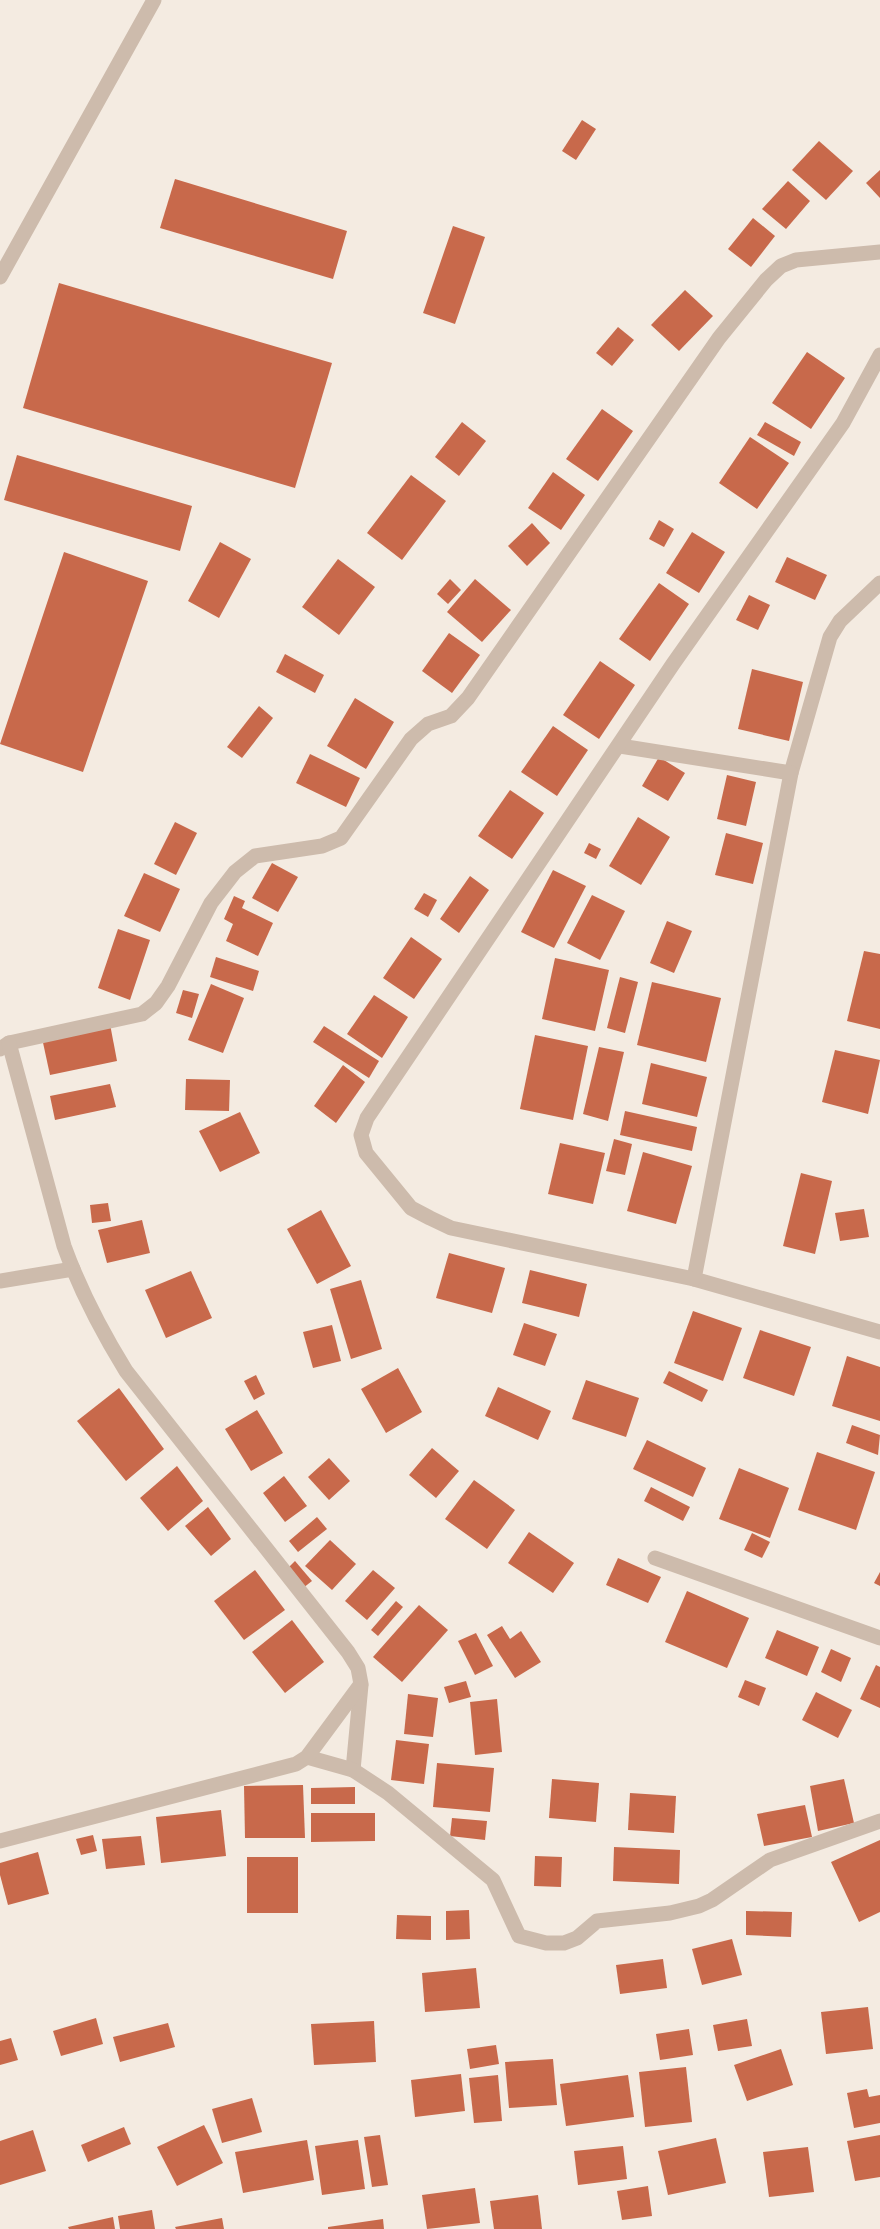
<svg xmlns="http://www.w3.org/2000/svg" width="880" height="2229" viewBox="0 0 880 2229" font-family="Helvetica,sans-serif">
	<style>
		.building { fill: #c8694b }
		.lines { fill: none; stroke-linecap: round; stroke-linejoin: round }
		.minor { stroke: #cdbbac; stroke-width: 15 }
	</style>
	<rect width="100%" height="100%" fill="#f4ebe1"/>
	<!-- building -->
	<g class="building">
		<path d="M582,120L596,129L576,160L562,151Z"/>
		<path d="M819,141L853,171L826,200L792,170Z"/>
		<path d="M880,170V198L866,183Z"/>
		<path d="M175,179L347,231L333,279L160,228Z"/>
		<path d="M788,181L810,201L786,229L762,209Z"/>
		<path d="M753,218L775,236L751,267L728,249Z"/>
		<path d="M453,226L485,237L455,324L423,313Z"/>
		<path d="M59,283L332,363L295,488L23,408Z"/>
		<path d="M685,290L713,316L679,351L651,325Z"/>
		<path d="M618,327L634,340L612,366L596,353Z"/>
		<path d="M807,352L845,378L811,429L772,403Z"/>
		<path d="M602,409L633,431L598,481L566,459Z"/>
		<path d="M462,422L486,441L459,476L435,457Z"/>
		<path d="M765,422L801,442L794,456L757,435Z"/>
		<path d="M750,437L789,463L757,509L719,483Z"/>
		<path d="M17,455L192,506L180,551L4,500Z"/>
		<path d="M553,472L585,495L561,530L528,508Z"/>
		<path d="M411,475L446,501L402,560L367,533Z"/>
		<path d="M659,520L674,529L664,547L649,539Z"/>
		<path d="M532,523L550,543L527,566L508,546Z"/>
		<path d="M692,532L725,552L699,593L666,573Z"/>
		<path d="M220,542L251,559L219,618L188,601Z"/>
		<path d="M64,552L148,581L83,772L0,744Z"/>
		<path d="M787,557L827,575L815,600L775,582Z"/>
		<path d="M338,559L375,587L339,635L302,607Z"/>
		<path d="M450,579L461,590L448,604L437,594Z"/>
		<path d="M475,579L511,610L482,642L447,612Z"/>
		<path d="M659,583L689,604L650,661L619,639Z"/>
		<path d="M749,595L770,605L758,630L736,620Z"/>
		<path d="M449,633L480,655L452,693L422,671Z"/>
		<path d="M285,654L324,675L315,693L276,672Z"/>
		<path d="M600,661L635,685L599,739L563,715Z"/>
		<path d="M752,669L803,682L789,741L738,729Z"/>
		<path d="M355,698L394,722L366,769L327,746Z"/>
		<path d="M259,706L273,718L242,758L227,747Z"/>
		<path d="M553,726L588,750L557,796L521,772Z"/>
		<path d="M310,754L360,778L346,807L296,783Z"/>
		<path d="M659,757L685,773L668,801L642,786Z"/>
		<path d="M727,775L756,782L746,826L717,819Z"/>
		<path d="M510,790L544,813L512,859L478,836Z"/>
		<path d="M638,817L670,837L641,885L609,866Z"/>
		<path d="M175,822L197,833L176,875L154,864Z"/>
		<path d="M726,833L763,843L753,884L715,875Z"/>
		<path d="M589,843L601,849L596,859L584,853Z"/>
		<path d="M272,863L298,877L278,912L252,898Z"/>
		<path d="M553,870L586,886L554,948L521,932Z"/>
		<path d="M144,873L180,889L160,932L124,916Z"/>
		<path d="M470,876L489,890L459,933L440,919Z"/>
		<path d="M424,893L437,900L428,917L414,909Z"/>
		<path d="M592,895L625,911L600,960L567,943Z"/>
		<path d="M234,896L245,901L242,908L273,923L258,956L226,941L233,924L224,919Z"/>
		<path d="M667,921L692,931L674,973L650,963Z"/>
		<path d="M118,929L150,940L130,1000L98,988Z"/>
		<path d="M411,937L442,959L414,999L383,978Z"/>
		<path d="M864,951L880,954V1029L847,1021Z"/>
		<path d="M216,957L259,971L253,991L210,977Z"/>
		<path d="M555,958L609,970L595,1031L542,1019Z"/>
		<path d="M620,977L638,982L625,1033L607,1028Z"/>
		<path d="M652,982L721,998L706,1062L637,1045Z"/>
		<path d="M211,984L244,998L223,1053L188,1040Z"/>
		<path d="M183,990L199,994L192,1018L176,1013Z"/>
		<path d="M374,995L408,1017L382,1058L347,1034Z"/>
		<path d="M110,1024L117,1061L50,1075L42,1038Z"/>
		<path d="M324,1026L379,1061L369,1078L313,1042Z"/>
		<path d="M535,1035L588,1046L573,1120L520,1109Z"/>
		<path d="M599,1047L624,1052L608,1121L583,1114Z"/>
		<path d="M835,1050L880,1060L868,1114L822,1102Z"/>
		<path d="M651,1063L707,1077L697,1117L642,1104Z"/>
		<path d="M343,1065L365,1082L336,1123L314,1106Z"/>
		<path d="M186,1079L230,1080L229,1111L185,1110Z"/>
		<path d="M110,1084L116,1107L55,1120L50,1096Z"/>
		<path d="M625,1111L697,1127L692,1151L620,1135Z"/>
		<path d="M240,1112L260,1153L220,1172L199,1131Z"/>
		<path d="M614,1139L632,1144L625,1175L606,1171Z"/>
		<path d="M560,1143L605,1153L593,1204L548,1194Z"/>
		<path d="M643,1152L692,1166L676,1224L627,1211Z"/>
		<path d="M801,1173L832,1181L815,1254L783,1246Z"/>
		<path d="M108,1203L111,1221L92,1223L90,1205Z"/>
		<path d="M864,1209L869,1237L840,1241L835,1213Z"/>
		<path d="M321,1210L351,1266L317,1284L287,1229Z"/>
		<path d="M142,1220L150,1253L107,1263L98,1230Z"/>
		<path d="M449,1253L505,1268L492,1313L436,1298Z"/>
		<path d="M530,1270L587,1284L579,1317L522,1303Z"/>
		<path d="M191,1271L212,1318L166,1338L145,1290Z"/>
		<path d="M361,1280L382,1349L351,1359L330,1289Z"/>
		<path d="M693,1311L742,1328L723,1381L674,1363Z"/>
		<path d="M524,1323L557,1334L545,1366L513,1355Z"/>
		<path d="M332,1325L341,1361L313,1368L303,1332Z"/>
		<path d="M760,1330L811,1347L794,1396L743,1378Z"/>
		<path d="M847,1356L880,1367V1421L832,1406Z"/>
		<path d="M398,1368L422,1412L386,1433L361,1389Z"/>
		<path d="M669,1371L708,1390L702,1402L663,1383Z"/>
		<path d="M256,1375L265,1394L254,1400L244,1381Z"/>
		<path d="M586,1380L639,1398L626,1437L572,1419Z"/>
		<path d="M498,1387L551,1411L538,1440L485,1416Z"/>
		<path d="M119,1388L164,1449L126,1481L77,1421Z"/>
		<path d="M257,1410L283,1453L251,1471L225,1429Z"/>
		<path d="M852,1425L880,1435L878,1455L846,1443Z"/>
		<path d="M647,1440L706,1468L693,1497L633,1469Z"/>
		<path d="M432,1448L459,1471L436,1498L409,1475Z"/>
		<path d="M817,1452L875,1472L856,1530L798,1510Z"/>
		<path d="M329,1458L350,1481L329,1500L308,1477Z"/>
		<path d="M177,1466L203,1501L168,1531L140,1498Z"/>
		<path d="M739,1468L789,1488L770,1538L719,1519Z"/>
		<path d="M284,1476L307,1506L285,1522L263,1493Z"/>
		<path d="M474,1480L515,1510L487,1549L445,1519Z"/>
		<path d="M651,1487L690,1507L683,1521L644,1501Z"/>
		<path d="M208,1507L231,1539L211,1556L185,1526Z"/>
		<path d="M317,1517L327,1529L298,1552L289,1541Z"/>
		<path d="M529,1532L574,1563L553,1593L508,1563Z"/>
		<path d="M752,1533L770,1542L762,1558L744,1550Z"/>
		<path d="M330,1540L356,1564L332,1590L305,1566Z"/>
		<path d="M618,1558L661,1577L648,1603L606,1585Z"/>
		<path d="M295,1561L312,1581L303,1588L287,1569Z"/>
		<path d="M255,1570L285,1610L244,1640L214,1601Z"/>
		<path d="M373,1570L395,1588L367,1620L345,1601Z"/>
		<path d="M880,1572V1586L874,1583Z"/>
		<path d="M687,1591L749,1618L727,1668L665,1642Z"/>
		<path d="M396,1601L403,1607L378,1636L371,1630Z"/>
		<path d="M419,1605L448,1630L402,1682L373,1657Z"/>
		<path d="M292,1620L324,1662L285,1693L252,1652Z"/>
		<path d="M502,1626L510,1639L521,1631L541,1662L515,1678L487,1635Z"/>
		<path d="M777,1630L819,1647L807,1676L765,1658Z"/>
		<path d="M476,1633L493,1666L475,1675L458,1641Z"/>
		<path d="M831,1649L851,1658L841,1682L821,1672Z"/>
		<path d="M876,1665L880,1667V1708L860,1699Z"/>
		<path d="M745,1680L766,1688L759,1706L738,1697Z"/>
		<path d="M466,1681L471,1697L449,1703L444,1687Z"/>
		<path d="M816,1692L852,1710L838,1738L802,1720Z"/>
		<path d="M408,1694L438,1698L433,1737L404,1734Z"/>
		<path d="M497,1699L502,1752L475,1755L470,1702Z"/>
		<path d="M396,1740L429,1744L424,1784L391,1780Z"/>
		<path d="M437,1763L494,1768L490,1812L433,1807Z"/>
		<path d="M552,1779L599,1783L596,1822L549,1818Z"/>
		<path d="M844,1779L854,1823L818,1831L810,1786Z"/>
		<path d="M303,1785L305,1838H245L244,1786Z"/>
		<path d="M355,1787V1804H311V1788Z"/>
		<path d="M630,1793L676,1796L674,1833L628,1830Z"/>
		<path d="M805,1805L812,1837L764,1846L757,1814Z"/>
		<path d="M221,1810L226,1856L161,1863L156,1817Z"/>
		<path d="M311,1813H375V1841L311,1842Z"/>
		<path d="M452,1818L487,1821L485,1840L450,1836Z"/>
		<path d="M93,1835L97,1851L81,1855L76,1839Z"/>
		<path d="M141,1836L145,1865L106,1869L102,1839Z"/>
		<path d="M880,1840V1912L859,1922L831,1862Z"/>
		<path d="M614,1847L680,1850L679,1884L613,1881Z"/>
		<path d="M38,1852L49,1894L8,1905L0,1875V1863Z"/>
		<path d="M535,1856L562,1857L561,1887L534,1886Z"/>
		<rect x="247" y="1857" width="51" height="56"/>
		<path d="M469,1910L470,1939L446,1940V1911Z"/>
		<path d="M746,1911L792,1912L791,1937L746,1935Z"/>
		<path d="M397,1915L431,1916V1940L396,1939Z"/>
		<path d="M732,1939L742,1975L702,1985L692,1949Z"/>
		<path d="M663,1959L667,1988L620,1994L616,1965Z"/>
		<path d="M476,1968L480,2008L425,2012L422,1973Z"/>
		<path d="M868,2007L873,2049L826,2054L821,2012Z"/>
		<path d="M96,2018L103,2044L61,2056L53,2031Z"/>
		<path d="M747,2019L752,2046L718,2051L713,2025Z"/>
		<path d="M374,2021L376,2062L314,2065L311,2024Z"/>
		<path d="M168,2023L175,2047L120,2062L113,2037Z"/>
		<path d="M689,2029L693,2055L660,2060L656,2034Z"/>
		<path d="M11,2038L18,2060L0,2065V2041Z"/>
		<path d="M496,2045L499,2064L470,2069L467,2049Z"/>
		<path d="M781,2049L793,2085L747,2101L734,2065Z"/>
		<path d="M553,2059L557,2105L509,2108L505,2062Z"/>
		<path d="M686,2067L692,2122L645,2127L639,2072Z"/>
		<path d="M461,2074L465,2111L415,2117L411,2080Z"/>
		<path d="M498,2075L502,2121L474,2123L469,2078Z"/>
		<path d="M628,2075L634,2117L566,2126L560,2084Z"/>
		<path d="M867,2089L869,2097L880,2095V2123L854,2128L847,2093Z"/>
		<path d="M252,2098L262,2132L222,2143L212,2109Z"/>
		<path d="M204,2125L223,2163L177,2186L157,2147Z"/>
		<path d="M124,2127L131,2144L88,2162L81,2145Z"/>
		<path d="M33,2130L46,2171L0,2185V2141Z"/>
		<path d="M380,2135L388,2185L372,2187L364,2137Z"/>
		<path d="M880,2135V2177L855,2181L847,2141Z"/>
		<path d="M716,2138L726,2183L668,2195L658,2151Z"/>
		<path d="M307,2140L314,2180L243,2193L235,2152Z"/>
		<path d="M358,2140L365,2189L322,2195L315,2146Z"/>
		<path d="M623,2146L627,2179L578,2185L574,2151Z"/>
		<path d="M808,2147L814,2192L769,2197L763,2152Z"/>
		<path d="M648,2186L652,2216L622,2220L617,2191Z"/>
		<path d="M475,2188L480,2223L427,2229L422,2195Z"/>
		<path d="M538,2195L542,2229H494L490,2201Z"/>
		<path d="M152,2210L155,2229H120L118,2216Z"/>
		<path d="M113,2217L115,2229H69L68,2227Z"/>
		<path d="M222,2218L224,2229H176L175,2227Z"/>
		<path d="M383,2219L384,2229H328V2227Z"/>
	</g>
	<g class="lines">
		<!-- minor -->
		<g class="minor">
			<path d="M0,277L154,0"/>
			<path d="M880,583L840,621L830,637L791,773L694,1279L880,1332"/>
			<path d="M620,746L791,773"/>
			<path d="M0,1049L9,1043L142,1014L156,1003L168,986L211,903L235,872L255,856L322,846L341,838L411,739L428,724L451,716L468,698L719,338L766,280L781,266L796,260L880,252"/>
			<path d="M694,1279L451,1228L430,1218L411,1208L366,1153L361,1135L367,1118L673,664L843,423L880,355"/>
			<path d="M0,1281L73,1269"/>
			<path d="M655,1558L880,1638"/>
			<path d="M361,1685L353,1770L388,1793L493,1880L519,1936L546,1943H564L577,1938L597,1921L670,1913L699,1906L712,1900L770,1860L880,1821"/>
			<path d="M307,1757L353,1770"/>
			<path d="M0,1841L296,1764L307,1757L361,1684L358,1668L348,1652L126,1371C102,1332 80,1290 64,1246L9,1043"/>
		</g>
	</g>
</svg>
